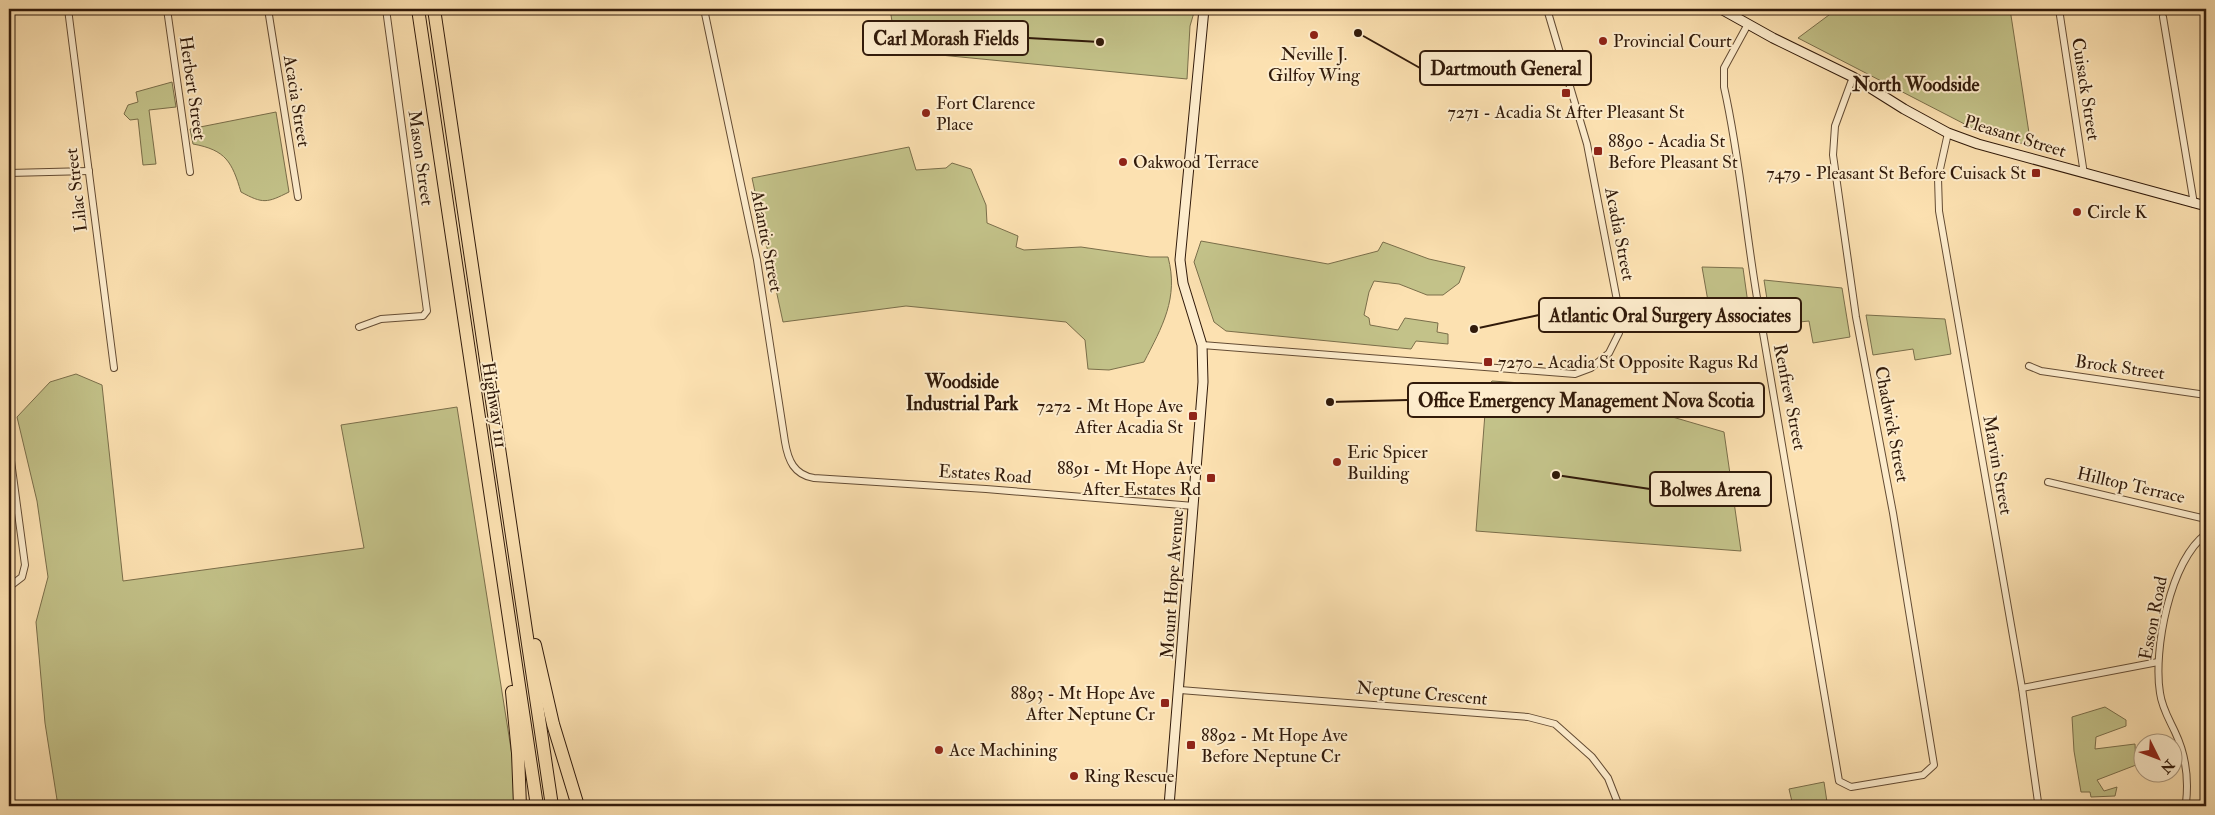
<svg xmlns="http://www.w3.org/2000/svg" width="2215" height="815" viewBox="0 0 2215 815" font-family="'IM FELL Double Pica',serif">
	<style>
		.green { fill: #c3c289; stroke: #7a6e4a }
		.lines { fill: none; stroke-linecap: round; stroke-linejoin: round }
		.street-casing { stroke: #644c34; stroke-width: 8 }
		.secondary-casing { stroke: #311a0a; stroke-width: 11 }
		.highway-casing { stroke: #311a0a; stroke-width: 14 }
		.street { stroke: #fdeccc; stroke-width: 6 }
		.secondary { stroke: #fdeccc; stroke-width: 9 }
		.highway { stroke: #fce1b1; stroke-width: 12 }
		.poi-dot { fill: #8f2418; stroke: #fdeccc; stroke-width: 2 }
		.labels { text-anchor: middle; stroke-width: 4; stroke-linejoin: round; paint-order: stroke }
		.poi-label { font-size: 18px; fill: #311a0a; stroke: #fdeccc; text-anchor: start }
		.street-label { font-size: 18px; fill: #311a0a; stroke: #fdeccc }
		.neighbourhood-label { font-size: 19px; font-weight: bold; fill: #311a0a; stroke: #fdeccc }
		.leader { fill: none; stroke: #311a0a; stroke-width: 2 }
		.callout-dot { fill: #311a0a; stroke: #fdeccc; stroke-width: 2 }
		.callout { fill: #fdeccc; stroke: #311a0a; stroke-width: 2 }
		.callout-label { font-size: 19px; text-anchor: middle; font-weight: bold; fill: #311a0a }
	</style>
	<rect width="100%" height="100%" fill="#fce1b1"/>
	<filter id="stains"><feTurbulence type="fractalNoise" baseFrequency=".004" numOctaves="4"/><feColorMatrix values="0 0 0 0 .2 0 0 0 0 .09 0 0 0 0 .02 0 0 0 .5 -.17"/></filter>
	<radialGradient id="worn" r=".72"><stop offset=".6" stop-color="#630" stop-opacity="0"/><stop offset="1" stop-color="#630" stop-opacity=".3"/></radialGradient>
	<!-- green -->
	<g class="green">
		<path d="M890,9H1195L1190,26L1187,79L899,51L898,45L896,46Z"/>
		<path d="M1837,9H2010L2031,146L1978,131L1798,38Z"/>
		<path d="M172,82L176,107L149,110L156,164L143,165L138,119L130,120L124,114L128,105L138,102L136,92Z"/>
		<path d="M276,112L289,192C267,203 263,204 241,192C232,162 226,150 193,144L190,129Z"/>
		<path d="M909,147L916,170L946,168L952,163L971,169L986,205L987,223L1018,236L1016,247L1024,250L1081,247L1150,257H1168C1179,298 1162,327 1144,362L1109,370L1088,369L1085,340L1066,322L906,306L783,322L752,178Z"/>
		<path d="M1201,241L1328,264L1378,251L1383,242L1429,259L1465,267L1459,283L1443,295H1427L1399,284L1374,281L1369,292L1364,315L1369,318L1370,325L1398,330L1405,318L1438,323L1437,332L1448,334V344L1416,341L1411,349L1226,331L1214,322L1194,262Z"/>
		<path d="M1702,267L1743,268L1750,318L1712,324Z"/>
		<path d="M1764,280L1842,288L1850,337L1813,343L1809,321L1771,325Z"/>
		<path d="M1866,315L1945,319L1951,354L1915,360L1913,349L1873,355Z"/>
		<path d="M76,374L102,385L123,581L364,548L341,425L457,407L520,806H58L45,723L36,622L48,577L37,501L17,417L50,382Z"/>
		<path d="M1492,381L1566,386L1724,432L1741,551L1476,531L1487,387Z"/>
		<path d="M2105,707L2126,720V726L2096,737L2095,749L2135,744L2136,765L2097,780L2104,791L2117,787L2115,796L2091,797L2090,792H2081L2074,751L2072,717Z"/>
		<path d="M1824,782L1827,802L1793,806L1789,789Z"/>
	</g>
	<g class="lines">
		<defs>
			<g id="street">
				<path d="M9,9H13"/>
				<path d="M68,9L114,368"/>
				<path d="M167,9L190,172"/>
				<path d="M268,9L298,197"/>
				<path d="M704,9L757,260L785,442C788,460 794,475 814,478L986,489L1194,506"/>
				<path d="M2059,9L2084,174"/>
				<path d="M2163,17L2194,204"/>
				<path d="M1748,24L1724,68V87C1741,162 1746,239 1760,315C1787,470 1814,625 1839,781L1851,787L1923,775L1934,765L1893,513L1856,317L1833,155L1835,126L1853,77"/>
				<path d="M1948,133L1938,178L1939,211L2022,688L2038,802"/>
				<path d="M9,173L89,171"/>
				<path d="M359,327L381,319L423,316L427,311L386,9"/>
				<path d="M1202,345L1575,374L1591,368L1609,353L1619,333L1620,316L1587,144L1547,9"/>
				<path d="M2029,366L2041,371L2206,395"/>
				<path d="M9,446L25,565L22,577L9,587"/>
				<path d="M2048,482L2206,519"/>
				<path d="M2022,688L2158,662"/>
				<path d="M1180,690L1528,717L1555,724L1592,757L1608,778L1619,806"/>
				<path d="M2186,803C2189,777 2186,755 2175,732C2169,719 2162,708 2160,693C2153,650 2170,561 2206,534"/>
			</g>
			<g id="secondary">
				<path d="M1721,9L1773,38L1853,77L1904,109L1948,133L1978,144L2206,206"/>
				<path d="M1169,806L1203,382L1202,345L1183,283L1180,260L1204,9"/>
			</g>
			<g id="highway">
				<path d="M418,9L537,806"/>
				<path d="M434,9L552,806"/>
				<path d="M535,645L553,724L578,806"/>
				<path d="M512,692L518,753L520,806"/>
			</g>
		</defs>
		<!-- street casing -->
		<use href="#street" class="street-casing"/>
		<!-- secondary casing -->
		<use href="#secondary" class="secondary-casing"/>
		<!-- highway casing -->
		<use href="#highway" class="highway-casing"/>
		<!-- street -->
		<use href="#street" class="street"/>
		<!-- secondary -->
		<use href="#secondary" class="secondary"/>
		<!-- highway -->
		<use href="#highway" class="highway"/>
	</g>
	<!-- markers -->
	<g class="poi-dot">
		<circle cx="1314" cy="35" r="5"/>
		<circle cx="1603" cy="41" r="5"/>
		<rect x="1561" y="88" width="10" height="10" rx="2.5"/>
		<circle cx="926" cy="113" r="5"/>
		<rect x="1593" y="146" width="10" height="10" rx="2.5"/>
		<circle cx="1123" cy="162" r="5"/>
		<rect x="2031" y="168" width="10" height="10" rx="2.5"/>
		<circle cx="2077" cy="212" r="5"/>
		<rect x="1483" y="357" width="10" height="10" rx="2.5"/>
		<rect x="1188" y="411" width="10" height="10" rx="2.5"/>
		<circle cx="1337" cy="462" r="5"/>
		<rect x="1206" y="473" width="10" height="10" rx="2.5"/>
		<rect x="1160" y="698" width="10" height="10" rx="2.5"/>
		<rect x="1186" y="740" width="10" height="10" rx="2.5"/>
		<circle cx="939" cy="750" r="5"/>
		<circle cx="1074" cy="776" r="5"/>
	</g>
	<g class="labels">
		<!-- poi labels -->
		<g class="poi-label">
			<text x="1613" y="47">Provincial Court</text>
			<text x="1314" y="60" text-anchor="middle">Neville J.<tspan x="1314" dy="21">Gilfoy Wing</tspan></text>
			<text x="936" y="109">Fort Clarence<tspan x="936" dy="21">Place</tspan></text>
			<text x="1566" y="118" text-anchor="middle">7271 - Acadia St After Pleasant St</text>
			<text x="1608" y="147">8890 - Acadia St<tspan x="1608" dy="21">Before Pleasant St</tspan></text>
			<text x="1133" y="168">Oakwood Terrace</text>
			<text x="2026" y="179" text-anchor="end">7479 - Pleasant St Before Cuisack St</text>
			<text x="2087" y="218">Circle K</text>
			<text x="1498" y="368">7270 - Acadia St Opposite Ragus Rd</text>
			<text x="1183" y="412" text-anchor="end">7272 - Mt Hope Ave<tspan x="1183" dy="21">After Acadia St</tspan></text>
			<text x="1347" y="458">Eric Spicer<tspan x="1347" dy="21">Building</tspan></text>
			<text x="1201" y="474" text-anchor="end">8891 - Mt Hope Ave<tspan x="1201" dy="21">After Estates Rd</tspan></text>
			<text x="1155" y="699" text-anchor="end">8893 - Mt Hope Ave<tspan x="1155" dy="21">After Neptune Cr</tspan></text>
			<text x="1201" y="741">8892 - Mt Hope Ave<tspan x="1201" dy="21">Before Neptune Cr</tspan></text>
			<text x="949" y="756">Ace Machining</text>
			<text x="1084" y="782">Ring Rescue</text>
		</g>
		<!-- street labels -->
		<g class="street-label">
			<text transform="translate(193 88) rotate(82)" y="6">Herbert Street</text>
			<text transform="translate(2086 89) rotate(81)" y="6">Cuisack Street</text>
			<text transform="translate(297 101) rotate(81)" y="6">Acacia Street</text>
			<text transform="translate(2015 136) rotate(17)" y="6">Pleasant Street</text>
			<text transform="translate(421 158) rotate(82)" y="6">Mason Street</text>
			<text transform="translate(76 190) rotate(-97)" y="6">Lilac Street</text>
			<text transform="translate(1620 234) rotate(79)" y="6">Acadia Street</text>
			<text transform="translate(767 241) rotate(79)" y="6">Atlantic Street</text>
			<text transform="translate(2120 367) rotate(8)" y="6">Brock Street</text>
			<text transform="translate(1790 397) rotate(79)" y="6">Renfrew Street</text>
			<text transform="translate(495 405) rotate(81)" y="6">Highway 111</text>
			<text transform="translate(1892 424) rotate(79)" y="6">Chadwick Street</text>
			<text transform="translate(1998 465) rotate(80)" y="6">Marvin Street</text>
			<text transform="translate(985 474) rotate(4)" y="6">Estates Road</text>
			<text transform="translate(2131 485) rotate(13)" y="6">Hilltop Terrace</text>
			<text transform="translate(1172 584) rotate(-86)" y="6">Mount Hope Avenue</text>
			<text transform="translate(2153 618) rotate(-79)" y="6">Esson Road</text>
			<text transform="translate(1422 693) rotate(5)" y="6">Neptune Crescent</text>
		</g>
		<!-- neighbourhood labels -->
		<g class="neighbourhood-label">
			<text x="1916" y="91">North Woodside</text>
			<text x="962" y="388">Woodside<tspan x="962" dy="22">Industrial Park</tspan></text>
		</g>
	</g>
	<!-- callouts -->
	<path class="leader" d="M1100 42L1028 38M1358 33L1420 68M1474 329L1539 315M1330 402L1408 400M1556 475L1650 489"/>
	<g class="callout-dot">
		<circle cx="1100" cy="42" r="5"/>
		<circle cx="1358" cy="33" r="5"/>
		<circle cx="1474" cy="329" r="5"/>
		<circle cx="1330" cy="402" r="5"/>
		<circle cx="1556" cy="475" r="5"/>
	</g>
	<g class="callout">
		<rect x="863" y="21" width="165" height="34" rx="5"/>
		<rect x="1420" y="51" width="171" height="34" rx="5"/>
		<rect x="1539" y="298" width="262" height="34" rx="5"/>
		<rect x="1408" y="383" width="356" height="34" rx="5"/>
		<rect x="1650" y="472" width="121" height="34" rx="5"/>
	</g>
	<g class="callout-label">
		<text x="946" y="45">Carl Morash Fields</text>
		<text x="1506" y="75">Dartmouth General</text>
		<text x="1670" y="322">Atlantic Oral Surgery Associates</text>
		<text x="1586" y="407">Office Emergency Management Nova Scotia</text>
		<text x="1710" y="496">Bolwes Arena</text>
	</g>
	<!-- margin -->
	<rect width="2215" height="815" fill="none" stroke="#fce1b1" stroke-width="30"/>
	<rect x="10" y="10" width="2195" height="795" fill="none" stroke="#311a0a" stroke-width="2.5"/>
	<rect x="15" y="15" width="2185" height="785" fill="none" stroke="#311a0a"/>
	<!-- north arrow -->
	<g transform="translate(2158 758) rotate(132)"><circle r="24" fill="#fdeccc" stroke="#ab987e"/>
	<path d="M0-4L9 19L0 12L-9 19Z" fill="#8f2418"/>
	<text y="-8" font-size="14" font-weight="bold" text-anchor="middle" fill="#311a0a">N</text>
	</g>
	<rect width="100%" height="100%" filter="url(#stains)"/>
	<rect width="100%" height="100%" fill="url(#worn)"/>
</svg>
